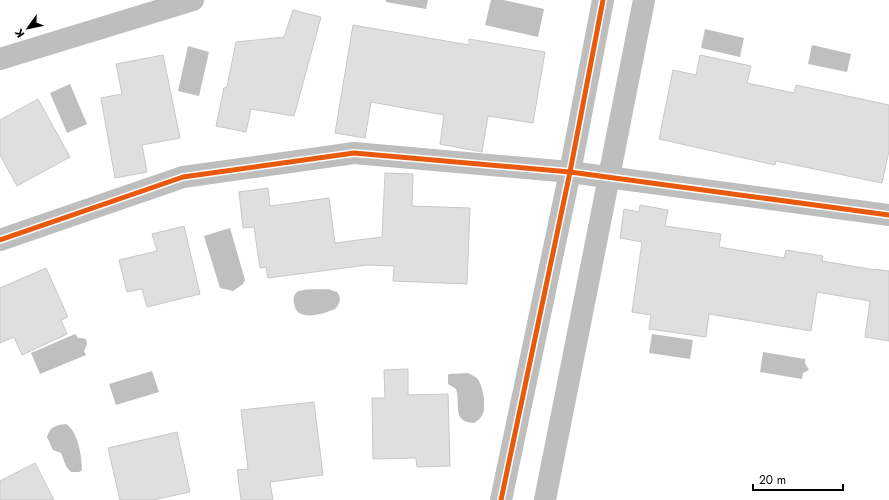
<svg xmlns="http://www.w3.org/2000/svg" width="889" height="500" viewBox="0 0 889 500" font-family="Jost,sans-serif">
	<style>
		.water { fill: #bfbfbf }
		.building { fill: #dfdfdf; stroke: #c7c7c7 }
		.lines { fill: none; stroke-linecap: round; stroke-linejoin: round }
		.minor { stroke: #bebebe; stroke-width: 22 }
		.cycleway-casing { stroke: #fff; stroke-width: 8 }
		.cycleway { stroke: #e8590c; stroke-width: 5 }
	</style>
	<rect width="100%" height="100%" fill="#fff"/>
	<!-- water -->
	<g class="water">
		<path d="M386,0H428L426,9L386,2Z"/>
		<path d="M491,0H503L544,9L538,37L485,25Z"/>
		<path d="M705,29L744,38L740,57L701,48Z"/>
		<path d="M812,45L851,54L847,72L808,64Z"/>
		<path d="M188,46L209,52L199,96L178,91Z"/>
		<path d="M70,84L87,124L67,133L50,93Z"/>
		<path d="M230,228L245,280L243,284L233,291L220,288L204,236Z"/>
		<path d="M328,289L337,292C342,298 340,304 335,309C323,314 296,323 294,303C293,299 294,294 297,292C303,288 321,290 328,289Z"/>
		<path d="M75,334L78,338H82L86,339L87,344L84,351L86,355L40,374L31,353Z"/>
		<path d="M652,334L693,340L690,359L649,353Z"/>
		<path d="M763,352L805,359V363L809,370L803,373L802,379L760,372Z"/>
		<path d="M152,371L159,392L116,405L109,384Z"/>
		<path d="M468,373L477,378C483,386 485,400 484,410C483,416 479,420 474,423C451,422 461,404 456,389L448,384V375L449,374Z"/>
		<path d="M66,424C78,431 82,457 82,470L79,472H71L66,466L61,453L53,450L47,437C50,427 55,425 66,424Z"/>
	</g>
	<!-- building -->
	<g class="building">
		<path d="M293,10L321,17L294,116L251,109L246,132L216,126L224,88L227,87L236,42L284,37Z"/>
		<path d="M353,25L469,45V39L545,52L533,123L488,116L482,152L440,144L444,115L371,102L365,138L335,133Z"/>
		<path d="M163,55L180,138L142,145L147,172L115,178L101,98L122,94L116,64Z"/>
		<path d="M700,55L751,66L747,83L794,93L796,85L889,105V151L882,183L776,161L775,165L659,139L673,70L696,75Z"/>
		<path d="M38,99L70,157L17,186L0,155V120Z"/>
		<path d="M385,173L413,174L412,206L470,208L467,284L393,281L394,266L367,265L268,278L266,267L260,268L254,227L243,228L239,192L268,188L270,206L329,198L335,243L382,237Z"/>
		<path d="M640,205L668,210L665,226L721,234L719,247L784,258L786,250L823,256L822,261L875,270V269L889,271V341L865,337L870,301L817,292L811,331L709,314L706,337L649,329L651,315L632,312L642,242L620,238L624,209L639,212Z"/>
		<path d="M184,226L200,294L147,307L142,289L127,292L119,260L157,251L152,234Z"/>
		<path d="M46,268L68,317L61,320L67,334L22,355L14,337L0,343V288Z"/>
		<path d="M408,369V395L448,394L450,466L417,467L416,458L373,459L372,398H385L384,370Z"/>
		<path d="M314,402L323,475L270,482L273,500H241L237,470L248,469L241,410Z"/>
		<path d="M177,432L190,492L153,500H120L108,448Z"/>
		<path d="M35,463L54,500H0V481Z"/>
	</g>
	<g class="lines">
		<!-- minor -->
		<g class="minor">
			<path d="M0,59L193,0"/>
			<path d="M0,240L183,177L354,153L570,172L889,215"/>
			<path d="M501,500L570,172L603,0"/>
			<path d="M545,500L644,0"/>
		</g>
		<defs>
			<g id="cycleway">
				<path d="M0,240L183,177L354,153L570,172L889,215"/>
				<path d="M501,500L570,172L603,0"/>
			</g>
		</defs>
		<!-- cycleway casing -->
		<use href="#cycleway" class="cycleway-casing"/>
		<!-- cycleway -->
		<use href="#cycleway" class="cycleway"/>
	</g>
	<!-- north arrow -->
	<g transform="translate(28 28) rotate(237)" stroke="#ffffff" stroke-width="3" paint-order="stroke">
	<path d="M0-3L7 15L0 10L-7 15Z" fill="#000000"/>
	<text y="-6" font-size="11" font-weight="bold" text-anchor="middle" fill="#000000">K</text>
	</g>
	<!-- scale -->
	<path d="M753 484v6h90v-6" fill="none" stroke="#000000" stroke-width="2"/>
	<text x="759" y="484" font-size="12" fill="#000000" stroke="#ffffff" stroke-width="3" paint-order="stroke">20 m</text>
</svg>
